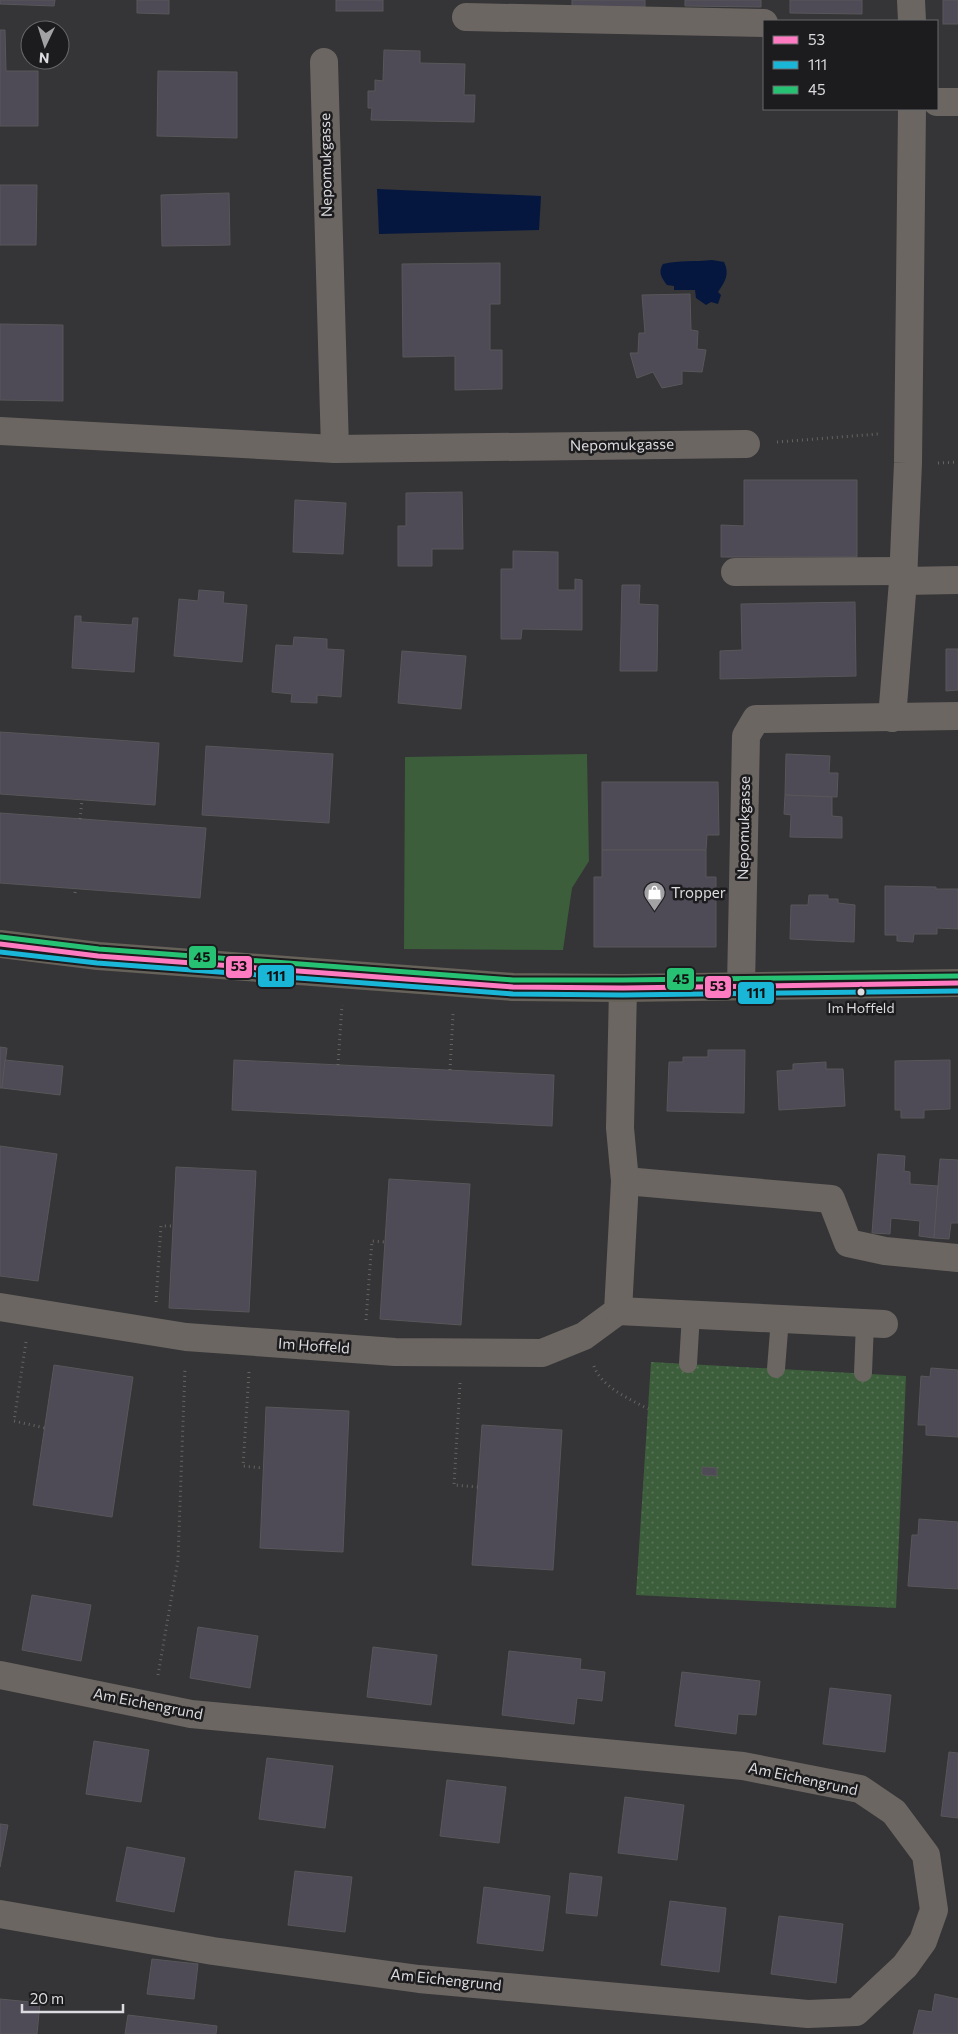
<svg xmlns="http://www.w3.org/2000/svg" width="958" height="2034" viewBox="0 0 958 2034" font-family="Commissioner,sans-serif">
	<style>
		.green { fill: #3c5e3b }
		.park { fill: url(#park-dots) }
		.water { fill: #05173f }
		.building { fill: #4e4a56; stroke: #585759 }
		.lines { fill: none; stroke-linecap: round; stroke-linejoin: round }
		.path { stroke: #666461; stroke-width: 3; stroke-dasharray: 1 4; stroke-linecap: butt }
		.service { stroke: #6b6661; stroke-width: 18 }
		.minor { stroke: #6b6661; stroke-width: 28 }
		.secondary { stroke: #676259; stroke-width: 28 }
		.bus-1-casing { stroke: #1c1b1d; stroke-width: 9 }
		.bus-2-casing { stroke: #1c1b1d; stroke-width: 9 }
		.bus-3-casing { stroke: #1c1b1d; stroke-width: 9 }
		.bus-1 { stroke: #fe7ac1; stroke-width: 5 }
		.bus-2 { stroke: #1ab6d8; stroke-width: 5 }
		.bus-3 { stroke: #26c172; stroke-width: 5 }
		.bus-dot { fill: #dcdbdf; stroke: #1c1b1d; stroke-width: 2 }
		.labels { text-anchor: middle; stroke-width: 5; stroke-linejoin: round; paint-order: stroke }
		.bus-label { font-size: 14px; fill: #dcdbdf; stroke: #1c1b1d }
		.street-label { font-size: 15px; fill: #dcdbdf; stroke: #1c1b1d }
		.poi-label { font-size: 15px; fill: #dcdbdf; stroke: #1c1b1d; text-anchor: start }
		.line-badge { stroke: #1c1b1d; stroke-width: 2 }
		.pale-badge-label { font-size: 14px; text-anchor: middle; font-weight: bold; fill: #111 }
	</style>
	<defs>
		<pattern id="park-dots" width="8" height="8" patternUnits="userSpaceOnUse" patternTransform="scale(1.25)"><rect width="8" height="8" fill="#3c5e3b"/><path d="M2 2h.1M6 6h.1" fill="none" stroke="#587457" stroke-width="1.8" stroke-linecap="round"/></pattern>
	</defs>
	<rect width="100%" height="100%" fill="#353437"/>
	<!-- green -->
	<path class="green" d="M587,754L589,861L572,888L563,950L404,949L405,757Z"/>
	<!-- park -->
	<path class="park" d="M651,1362L906,1376L896,1608L636,1595Z"/>
	<!-- water -->
	<g class="water">
		<path d="M377,189L541,196L539,230L379,234Z"/>
		<path d="M712,260L724,262C730,274 725,282 718,292L721,295L718,304L711,302L706,305L696,298L695,290H674V286L667,285C661,277 658,272 663,264C680,260 695,262 712,260Z"/>
	</g>
	<!-- building -->
	<g class="building">
		<path d="M0,0H55L54,6L0,4Z"/>
		<path d="M137,0H169V14L137,13Z"/>
		<rect x="336" y="0" width="47" height="11"/>
		<path d="M572,0H645V7L572,6Z"/>
		<path d="M685,0H761V7L685,6Z"/>
		<path d="M790,0H862V14L790,13Z"/>
		<rect x="943" y="0" width="15" height="24"/>
		<path d="M0,30H5L6,71H38V126H0Z"/>
		<path d="M384,50L420,51V63L465,64L464,95H475L474,122L371,120L372,108H368V91H375V80L383,81Z"/>
		<path d="M158,71L237,72V138L157,136Z"/>
		<path d="M0,185H37L36,245H0Z"/>
		<path d="M229,193L230,245L162,246L161,195Z"/>
		<path d="M500,263V304H490V350H502V389L455,390V356L403,357L402,264Z"/>
		<path d="M690,294L691,330L698,331L697,349L706,350L702,372L682,371V384L662,388L653,372L637,378L630,353H638L639,333H645L642,295Z"/>
		<path d="M0,324L63,325V401L0,400Z"/>
		<path d="M744,480H857V557H721V525L744,526Z"/>
		<path d="M462,492L463,549H432V566H398V526H406V493Z"/>
		<path d="M295,500L346,503L343,554L293,552Z"/>
		<path d="M513,551L558,552V590H575V579L582,580V630L522,629L521,639H501V569H513Z"/>
		<path d="M622,585H640L639,604L658,605L657,671H620Z"/>
		<path d="M199,590L224,592L223,603L247,605L242,662L174,656L179,599L198,601Z"/>
		<path d="M855,602L856,676L720,679V651L742,650L741,604Z"/>
		<path d="M75,616H81V622L132,625L133,618H138L134,672L72,668Z"/>
		<path d="M294,637L327,639V649L344,650L341,697L317,695V703L291,702L292,694L272,692L276,645L293,646Z"/>
		<path d="M946,649H958V690L946,691Z"/>
		<path d="M402,651L466,656L461,709L398,703Z"/>
		<path d="M0,732L159,743L155,805L0,794Z"/>
		<path d="M206,746L333,754L329,823L202,815Z"/>
		<path d="M786,754L830,756L829,773H838L837,797L785,795Z"/>
		<path d="M602,782H718L719,835H707L706,850H602Z"/>
		<path d="M785,795L832,797V816L842,817V838L790,837L791,815L784,814Z"/>
		<path d="M0,813L206,828L200,898L0,883Z"/>
		<path d="M602,850H706V877H716V947H594V877H602Z"/>
		<path d="M885,886L936,887V889H958V929L937,928V934H914L913,942L897,941V935H885Z"/>
		<path d="M809,895H828V899H838V903L855,905L854,942L790,939L791,905H808Z"/>
		<path d="M0,1047L7,1048L2,1088H0Z"/>
		<path d="M708,1050H745L744,1113L667,1111L669,1062H683V1057H708Z"/>
		<path d="M5,1060L63,1066L60,1095L2,1088Z"/>
		<path d="M234,1060L554,1075L552,1126L232,1110Z"/>
		<path d="M950,1060V1109L924,1110V1118H901V1110H895V1061Z"/>
		<path d="M826,1062V1069H843L845,1106L779,1110L777,1071L793,1070V1064Z"/>
		<path d="M0,1146L57,1154L38,1281L0,1276Z"/>
		<path d="M878,1154L905,1156L904,1171L910,1172V1184L938,1186L934,1238L919,1236L920,1221L891,1218L890,1234L872,1233Z"/>
		<path d="M940,1159L958,1160V1223H951L949,1239L934,1238Z"/>
		<path d="M176,1167L256,1171L249,1312L169,1308Z"/>
		<path d="M389,1179L470,1184L461,1325L380,1319Z"/>
		<path d="M54,1365L133,1377L112,1517L33,1505Z"/>
		<path d="M931,1368L958,1370V1437L926,1435V1425H918L921,1376L930,1377Z"/>
		<path d="M266,1407L349,1411L343,1552L260,1548Z"/>
		<path d="M482,1425L562,1430L553,1570L472,1565Z"/>
		<path d="M702,1467L717,1468V1476L702,1475Z"/>
		<path d="M919,1519L958,1522V1589L908,1586L912,1535H918Z"/>
		<path d="M32,1595L91,1605L81,1661L22,1650Z"/>
		<path d="M198,1627L258,1636L250,1688L190,1678Z"/>
		<path d="M373,1647L437,1655L431,1705L367,1697Z"/>
		<path d="M509,1651L581,1659L580,1669L605,1672L602,1701L577,1698L574,1724L502,1715Z"/>
		<path d="M682,1672L760,1681L756,1715L738,1714L736,1734L675,1726Z"/>
		<path d="M830,1688L891,1695L885,1752L823,1744Z"/>
		<path d="M94,1741L149,1750L141,1802L86,1794Z"/>
		<path d="M949,1752L958,1753V1818L941,1816Z"/>
		<path d="M267,1758L333,1766L325,1828L259,1819Z"/>
		<path d="M447,1780L506,1787L499,1843L440,1836Z"/>
		<path d="M625,1797L684,1805L677,1860L618,1853Z"/>
		<path d="M0,1824L8,1825L0,1867Z"/>
		<path d="M127,1847L185,1858L174,1912L116,1901Z"/>
		<path d="M295,1871L352,1877L345,1932L288,1925Z"/>
		<path d="M570,1873L602,1877L597,1916L566,1913Z"/>
		<path d="M484,1887L550,1896L543,1951L477,1943Z"/>
		<path d="M670,1901L726,1908L719,1972L661,1965Z"/>
		<path d="M779,1916L843,1924L836,1983L771,1974Z"/>
		<path d="M152,1959L198,1964L194,1999L147,1994Z"/>
		<path d="M935,1994L958,1999V2034H913L919,2010L932,2012Z"/>
		<path d="M0,1999L40,2003L37,2034H0Z"/>
		<path d="M128,2015L217,2026L216,2034H125Z"/>
	</g>
	<g class="lines">
		<!-- path -->
		<g class="path">
			<path d="M777,442L878,434"/>
			<path d="M938,463L958,462"/>
			<path d="M80,819L82,800"/>
			<path d="M75,893L76,888"/>
			<path d="M338,1065L342,1005"/>
			<path d="M450,1070L453,1014"/>
			<path d="M156,1302L161,1226H173"/>
			<path d="M366,1320L372,1241L385,1242"/>
			<path d="M26,1342L14,1421L45,1428"/>
			<path d="M594,1366C601,1387 630,1399 648,1409"/>
			<path d="M249,1372L243,1466L263,1468"/>
			<path d="M460,1383L454,1485L478,1487"/>
			<path d="M158,1675L178,1560L185,1368"/>
		</g>
		<!-- service -->
		<g class="service">
			<path d="M688,1364L691,1314"/>
			<path d="M776,1369L780,1318"/>
			<path d="M863,1373L865,1323"/>
		</g>
		<!-- minor -->
		<g class="minor">
			<path d="M911,0L912,21"/>
			<path d="M466,17L764,23"/>
			<path d="M324,62L335,449"/>
			<path d="M937,102H958"/>
			<path d="M0,431L335,449L746,444"/>
			<path d="M735,572L904,571"/>
			<path d="M903,581L958,580"/>
			<path d="M892,718L903,581L908,463L912,109"/>
			<path d="M741,986L746,736L756,719L958,716"/>
			<path d="M625,1181L831,1199L848,1243L885,1251L958,1258"/>
			<path d="M0,1307L186,1337L395,1352L542,1353L584,1336L618,1311L625,1181L620,1128L623,988"/>
			<path d="M618,1311L884,1324"/>
			<path d="M0,1675L191,1714L743,1766L860,1789L894,1812L926,1855L934,1910L923,1941L905,1966L856,2012L808,2014L419,1979L213,1951L0,1914"/>
		</g>
		<!-- secondary -->
		<path class="secondary" d="M0,944L98,956L513,987L623,988L958,983"/>
		<defs>
			<path id="bus-1" d="M0,944L98,956L513,987L623,988L958,983"/>
			<path id="bus-2" d="M0,952L97,963L513,994L623,995L958,991"/>
			<path id="bus-3" d="M1,937L99,949L513,980H623L958,976"/>
		</defs>
		<!-- bus-1 casing -->
		<use href="#bus-1" class="bus-1-casing"/>
		<!-- bus-2 casing -->
		<use href="#bus-2" class="bus-2-casing"/>
		<!-- bus-3 casing -->
		<use href="#bus-3" class="bus-3-casing"/>
		<!-- bus-1 -->
		<use href="#bus-1" class="bus-1"/>
		<!-- bus-2 -->
		<use href="#bus-2" class="bus-2"/>
		<!-- bus-3 -->
		<use href="#bus-3" class="bus-3"/>
	</g>
	<!-- icons -->
	<defs>
		<symbol id="shop-pin" viewBox="-11 -11 22 30"><path d="M0 17L-7.5 6A9.5 9.5 0 1 1 7.5 6Z" fill="#a2a1a4" stroke="#1c1b1d"/><path d="M-5-2.5h2.3a2.7 3.5 0 0 1 5.4 0H5L5.5 6h-11ZM-1.5-2.5h3a1.5 2.3 0 0 0-3 0Z" fill="#fff"/></symbol>
	</defs>
	<g fill-rule="evenodd">
		<use href="#shop-pin" x="642" y="880" width="25" height="34"/>
	</g>
	<!-- markers -->
	<circle class="bus-dot" cx="861" cy="992" r="4.5"/>
	<g class="labels">
		<!-- bus labels -->
		<g class="bus-label">
			<text x="861" y="1013">Im Hoffeld</text>
		</g>
		<!-- street labels -->
		<g class="street-label">
			<text transform="translate(326 165) rotate(-91)" y="5">Nepomukgasse</text>
			<text transform="translate(622 445) rotate(-1)" y="5">Nepomukgasse</text>
			<text transform="translate(744 828) rotate(-89)" y="5">Nepomukgasse</text>
			<text transform="translate(314 1346) rotate(4)" y="5">Im Hoffeld</text>
			<text transform="translate(148 1704) rotate(11)" y="5">Am Eichengrund</text>
			<text transform="translate(803 1779) rotate(12)" y="5">Am Eichengrund</text>
			<text transform="translate(446 1980) rotate(6)" y="5">Am Eichengrund</text>
		</g>
		<!-- poi labels -->
		<g class="poi-label">
			<text x="671" y="898">Tropper</text>
		</g>
	</g>
	<g class="line-badge">
		<rect x="188" y="945" width="29" height="24" rx="5" fill="#26c172"/>
		<rect x="225" y="955" width="28" height="24" rx="5" fill="#fe7ac1"/>
		<rect x="257" y="964" width="38" height="24" rx="5" fill="#1ab6d8"/>
		<rect x="666" y="967" width="29" height="24" rx="5" fill="#26c172"/>
		<rect x="704" y="975" width="28" height="24" rx="5" fill="#fe7ac1"/>
		<rect x="737" y="981" width="38" height="24" rx="5" fill="#1ab6d8"/>
	</g>
	<g class="pale-badge-label">
		<text x="202" y="962">45</text>
		<text x="239" y="971">53</text>
		<text x="276" y="981">111</text>
		<text x="681" y="984">45</text>
		<text x="718" y="991">53</text>
		<text x="756" y="998">111</text>
	</g>
	<!-- legend -->
	<rect x="763" y="20" width="175" height="90" fill="#1c1b1d" stroke="#69686b"/>
	<rect x="773" y="36" width="25" height="8" fill="#fe7ac1" stroke="#69686b"/>
	<text x="808" y="45" font-size="15" fill="#dcdbdf">53</text>
	<rect x="773" y="61" width="25" height="8" fill="#1ab6d8" stroke="#69686b"/>
	<text x="808" y="70" font-size="15" fill="#dcdbdf">111</text>
	<rect x="773" y="86" width="25" height="8" fill="#26c172" stroke="#69686b"/>
	<text x="808" y="95" font-size="15" fill="#dcdbdf">45</text>
	<!-- north arrow -->
	<g transform="translate(45 45) rotate(184)"><circle r="24" fill="#1c1b1d" stroke="#69686b"/>
	<path d="M0-4L9 19L0 12L-9 19Z" fill="#a2a1a4"/>
	<text y="-8" font-size="14" font-weight="bold" text-anchor="middle" fill="#dcdbdf">N</text>
	</g>
	<!-- scale -->
	<path d="M22 2004v8h101v-8" fill="none" stroke="#dcdbdf" stroke-width="2.5"/>
	<text x="30" y="2004" font-size="15" fill="#dcdbdf" stroke="#1c1b1d" stroke-width="4" paint-order="stroke">20 m</text>
</svg>
